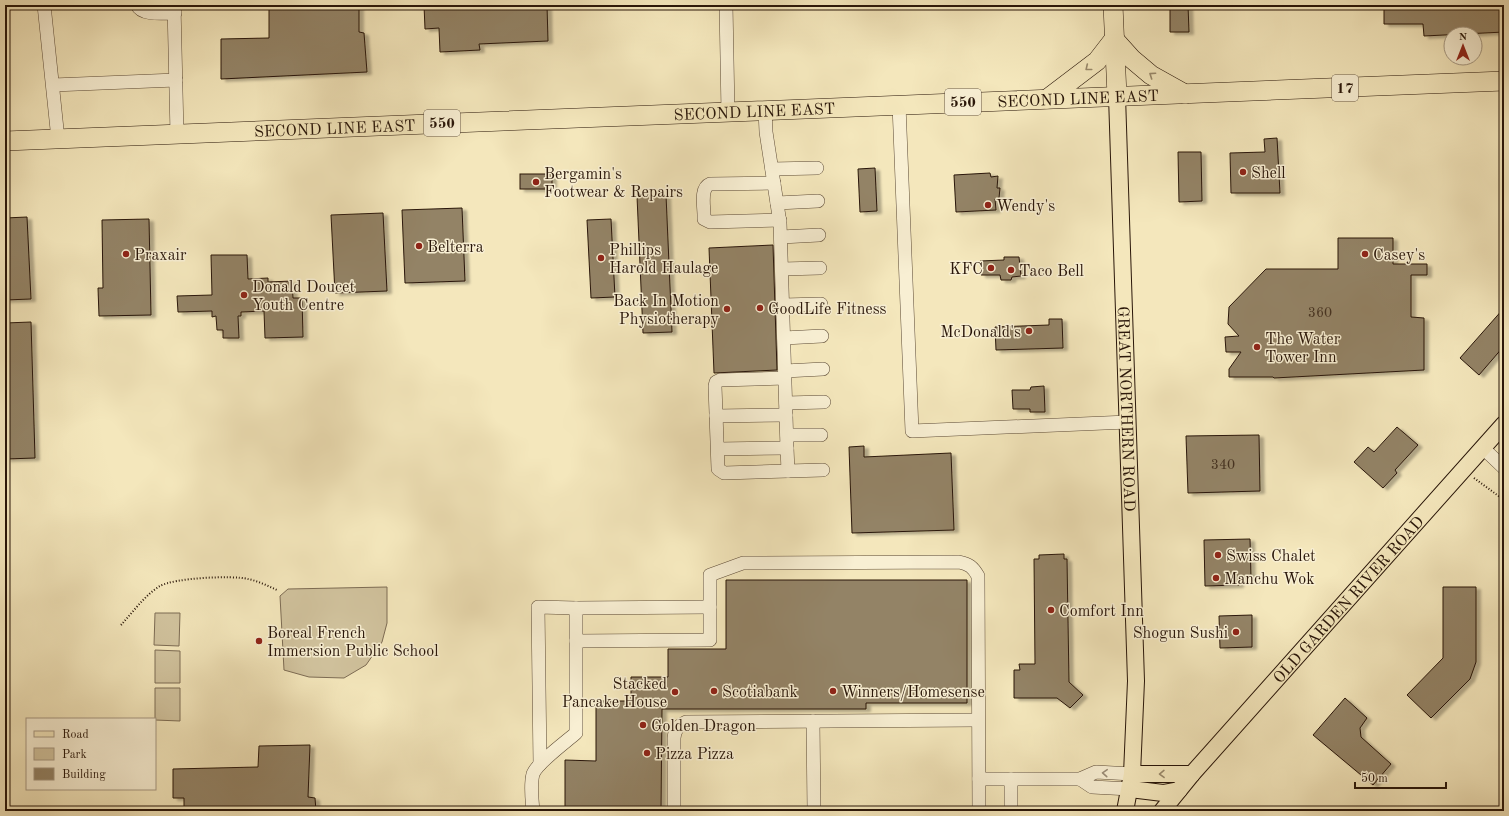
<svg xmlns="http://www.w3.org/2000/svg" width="1509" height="816" viewBox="0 0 1509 816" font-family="'Old Standard TT',serif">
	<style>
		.green { fill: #d1c39e; stroke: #7d6c54 }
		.building { fill: #938366; stroke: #291609; filter: url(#shadow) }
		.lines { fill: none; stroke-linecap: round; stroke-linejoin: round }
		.minor-casing { stroke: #5c4a36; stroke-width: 14 }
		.major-casing { stroke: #291609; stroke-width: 18 }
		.highway-casing { stroke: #291609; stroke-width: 20 }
		.path { stroke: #291609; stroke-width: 2; stroke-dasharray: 1 2; stroke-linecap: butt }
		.minor { stroke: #f8efd3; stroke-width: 13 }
		.major { stroke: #f4e7bc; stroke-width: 16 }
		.highway { stroke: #f4e7bc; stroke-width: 19 }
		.oneway { stroke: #99896b }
		.oneway2 { stroke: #9b8d78 }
		.poi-dot { fill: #8f2418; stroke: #f8efd3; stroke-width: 1.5 }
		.labels { text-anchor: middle; stroke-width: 3; stroke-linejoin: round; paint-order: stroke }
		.number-label { font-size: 14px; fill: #443120 }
		.shield { fill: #f8efd3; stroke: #675746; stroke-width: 1 }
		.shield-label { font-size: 15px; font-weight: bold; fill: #291609 }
		.street-label { font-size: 16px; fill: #291609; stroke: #f8efd3 }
		.poi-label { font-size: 16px; fill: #291609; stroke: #f8efd3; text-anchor: start }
	</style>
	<defs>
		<filter id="shadow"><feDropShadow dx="4.5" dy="2.5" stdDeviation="1" flood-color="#0004"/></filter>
	</defs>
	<rect width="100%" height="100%" fill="#f4e7bc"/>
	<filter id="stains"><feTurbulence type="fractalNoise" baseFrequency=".005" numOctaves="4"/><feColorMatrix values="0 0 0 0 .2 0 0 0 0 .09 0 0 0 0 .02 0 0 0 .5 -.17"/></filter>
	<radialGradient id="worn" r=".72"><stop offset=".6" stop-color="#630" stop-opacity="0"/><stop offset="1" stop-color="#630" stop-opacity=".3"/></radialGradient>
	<!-- green -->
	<g class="green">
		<path d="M387,587V623L382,642L366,665L344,678L309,677L284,670L280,596L288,589Z"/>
		<path d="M155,613H180L179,646L154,645Z"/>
		<path d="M155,650L180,651V683H155Z"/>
		<path d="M155,688H180V721L155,720Z"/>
	</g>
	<!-- building -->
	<g class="building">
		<path d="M269,5H359V32L364,33L367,72L221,79V39L269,38Z"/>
		<path d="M424,5H547L548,41L479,44L480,50L440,52L439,28L425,29Z"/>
		<path d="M1170,5H1188L1189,32H1170Z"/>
		<path d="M1384,5H1504V32L1424,36L1423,24H1384Z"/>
		<path d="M1277,138L1280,193H1231L1230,153L1265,152L1264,139Z"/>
		<path d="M1178,152H1201L1202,201L1179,202Z"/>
		<path d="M875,168L877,211L860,212L858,169Z"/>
		<path d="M990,173L991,177L998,176L997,188H1000L999,198L995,199L996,210L956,212L954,175Z"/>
		<rect x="520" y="174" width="32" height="15"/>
		<path d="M666,195L672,332L643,333L637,196Z"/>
		<path d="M462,208L465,281L405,283L402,210Z"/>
		<path d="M383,213L387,291L335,293L331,215Z"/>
		<path d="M27,217L31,299L5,300V218Z"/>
		<path d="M149,219L151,315L99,316L98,288H103L102,220Z"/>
		<path d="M611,219L615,297L591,298L587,220Z"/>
		<path d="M1338,238H1393V264H1427V275H1411V317L1424,318V370L1274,378L1273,377H1229V369L1241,352H1226L1225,337L1239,336L1228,324L1229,307L1266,269H1338Z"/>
		<path d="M773,245L777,370L714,373L709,248Z"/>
		<path d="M211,255H247L248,279L268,278V282L292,281L293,298H302L303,337L265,338L264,311L241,312V316H238L239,338H223V330H217L216,316L212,317V311L178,312L177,296L212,295Z"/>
		<path d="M1004,257H1019L1021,276L1012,277L1011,280H1001L1000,275H981L980,261L1004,260Z"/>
		<path d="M1504,308V346L1479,375L1460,358Z"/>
		<path d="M1049,319H1062L1063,348L996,350L995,327L1049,325Z"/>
		<path d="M31,322L35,458L6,459L5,323Z"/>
		<path d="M1044,386L1045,412H1030V409H1013L1012,390H1030L1031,387Z"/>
		<path d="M1397,427L1418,445L1395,470L1397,473L1383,488L1354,462L1368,447L1374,452Z"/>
		<path d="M1259,435L1260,491L1188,493L1186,436Z"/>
		<path d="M864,446V457L951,453L954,530L852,533L849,447Z"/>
		<path d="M1250,539L1251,577L1239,578V585L1205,586L1204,540Z"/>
		<path d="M1064,554V559H1067L1069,682L1083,695L1070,708L1057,698H1014V670H1020L1019,664H1035L1034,559H1039V555Z"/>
		<path d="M726,580H967V703H866V709H662L661,811H565V760L596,761V701H631V677H668V649H726Z"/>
		<path d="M1443,587H1476V662L1470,679L1431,718L1407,695L1443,658Z"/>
		<path d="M1252,615V647L1220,648L1219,616Z"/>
		<path d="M1345,698L1367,718L1360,728L1361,737L1391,764L1373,785L1313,735Z"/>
		<path d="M310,745L308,797L315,798L316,811H184V798H173V769L258,767L259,746Z"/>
	</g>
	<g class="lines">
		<defs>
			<g id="minor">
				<path d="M44,5L58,139"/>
				<path d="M137,5C142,16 164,13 175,13"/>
				<path d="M174,5L177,134"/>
				<path d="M726,5L728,112"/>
				<path d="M53,85L176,80"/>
				<path d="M899,105L912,431L1128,422"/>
				<path d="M765,110L766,132L780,223L787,448L788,471L724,473L718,469L715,386L716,382L720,380L785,378"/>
				<path d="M772,169L817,168"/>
				<path d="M774,183L710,184C700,188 704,206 704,215V219L710,222L780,220"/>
				<path d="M777,203L818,201"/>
				<path d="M781,237L819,235"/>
				<path d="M782,269L820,268"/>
				<path d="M783,305L821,304"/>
				<path d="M784,338L822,336"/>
				<path d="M785,371L823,369"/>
				<path d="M786,403L824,402"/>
				<path d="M716,416L786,415"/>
				<path d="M787,435H821"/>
				<path d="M1483,448L1504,468"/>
				<path d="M718,449L787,448"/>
				<path d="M788,471L823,470"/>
				<path d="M576,641V608L710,607"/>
				<path d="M813,721L814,811"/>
				<path d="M540,764L538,607L576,608"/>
				<path d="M979,779H1080L1096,772L1132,774"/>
				<path d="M1080,779L1092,787L1130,789"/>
				<path d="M533,811C532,799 530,785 533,774C537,763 567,741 576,733V641L710,640V575L743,563L959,562C969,564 973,567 978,576L979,811"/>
				<path d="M674,811V738C675,729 678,726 686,722L978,720"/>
				<path d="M1011,811V779"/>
			</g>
			<g id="major">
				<path id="s1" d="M1117,96L1136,681L1132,774L1125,811"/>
				<path d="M1132,774H1192"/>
				<path d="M1130,789L1163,793L1179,790"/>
				<path id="s2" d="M1162,811L1192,774L1504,424"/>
			</g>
			<g id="highway">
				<path d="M1113,5L1117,96"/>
				<path d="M1114,39L1132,59L1151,75L1185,94"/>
				<path d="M1047,99L1097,61L1114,39"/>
				<path id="s3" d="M5,141L1504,81"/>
			</g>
		</defs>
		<!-- minor casing -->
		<use href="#minor" class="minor-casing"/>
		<!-- major casing -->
		<use href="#major" class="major-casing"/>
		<!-- highway casing -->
		<use href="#highway" class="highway-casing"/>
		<!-- path -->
		<g class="path">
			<path d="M1474,478L1504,500"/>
			<path d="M121,625C133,612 145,595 160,586C174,578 232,575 248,579C258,581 268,586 277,590"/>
		</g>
		<!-- minor -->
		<use href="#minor" class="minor"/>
		<!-- major -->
		<use href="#major" class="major"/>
		<!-- highway -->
		<use href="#highway" class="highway"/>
	</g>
	<!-- one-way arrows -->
	<defs><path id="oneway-chevron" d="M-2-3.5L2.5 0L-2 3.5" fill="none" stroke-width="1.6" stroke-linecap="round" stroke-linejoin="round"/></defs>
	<g class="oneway">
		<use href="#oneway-chevron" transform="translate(1088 68) rotate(141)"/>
		<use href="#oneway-chevron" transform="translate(1152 75) rotate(-146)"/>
		<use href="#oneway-chevron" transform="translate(1162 774) rotate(179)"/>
	</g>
	<use class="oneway2" href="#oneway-chevron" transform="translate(1105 773) rotate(-176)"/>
	<!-- markers -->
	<g class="poi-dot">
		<circle cx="1243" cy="172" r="4"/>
		<circle cx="536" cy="182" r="4"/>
		<circle cx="988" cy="205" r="4"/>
		<circle cx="419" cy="246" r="4"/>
		<circle cx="126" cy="254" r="4"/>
		<circle cx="1365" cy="254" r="4"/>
		<circle cx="601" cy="258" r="4"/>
		<circle cx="991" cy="268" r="4"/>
		<circle cx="1011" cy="270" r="4"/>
		<circle cx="244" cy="295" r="4"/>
		<circle cx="760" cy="308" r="4"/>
		<circle cx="727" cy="309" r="4"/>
		<circle cx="1029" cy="331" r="4"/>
		<circle cx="1257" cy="347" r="4"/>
		<circle cx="1218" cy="555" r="4"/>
		<circle cx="1216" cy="578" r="4"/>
		<circle cx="1051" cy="610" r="4"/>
		<circle cx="1236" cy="632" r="4"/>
		<circle cx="259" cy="641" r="4"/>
		<circle cx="714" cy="691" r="4"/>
		<circle cx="833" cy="691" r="4"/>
		<circle cx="675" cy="692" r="4"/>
		<circle cx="643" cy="725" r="4"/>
		<circle cx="647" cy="753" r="4"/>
	</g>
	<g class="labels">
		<!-- number labels -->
		<g class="number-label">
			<text x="1320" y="317">360</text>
			<text x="1223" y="469">340</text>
		</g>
		<!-- shield labels -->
		<g class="shield">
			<rect x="1332" y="75" width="26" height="26" rx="3"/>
			<rect x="945" y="89" width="36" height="26" rx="3"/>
			<rect x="424" y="110" width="36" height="26" rx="3"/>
		</g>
		<g class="shield-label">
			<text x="1345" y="93">17</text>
			<text x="963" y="107">550</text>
			<text x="442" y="128">550</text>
		</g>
		<!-- street labels -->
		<g class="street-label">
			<text dy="6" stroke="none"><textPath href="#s3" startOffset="1074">SECOND LINE EAST</textPath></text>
			<text dy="6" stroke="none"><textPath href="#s3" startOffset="750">SECOND LINE EAST</textPath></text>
			<text dy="6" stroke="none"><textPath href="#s3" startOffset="330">SECOND LINE EAST</textPath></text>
			<text dy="6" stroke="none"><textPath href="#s1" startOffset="313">GREAT NORTHERN ROAD</textPath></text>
			<text dy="6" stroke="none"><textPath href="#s2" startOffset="282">OLD GARDEN RIVER ROAD</textPath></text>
		</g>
		<!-- poi labels -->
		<g class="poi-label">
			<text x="1251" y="178">Shell</text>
			<text x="544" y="179">Bergamin's<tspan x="544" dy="18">Footwear &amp; Repairs</tspan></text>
			<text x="996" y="211">Wendy's</text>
			<text x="427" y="252">Belterra</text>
			<text x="609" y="255">Phillips<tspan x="609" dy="18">Harold Haulage</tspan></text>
			<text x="134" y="260">Praxair</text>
			<text x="1373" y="260">Casey's</text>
			<text x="983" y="274" text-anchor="end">KFC</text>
			<text x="1019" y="276">Taco Bell</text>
			<text x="252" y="292">Donald Doucet<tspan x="252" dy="18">Youth Centre</tspan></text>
			<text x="719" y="306" text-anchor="end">Back In Motion<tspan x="719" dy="18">Physiotherapy</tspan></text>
			<text x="768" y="314">GoodLife Fitness</text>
			<text x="1021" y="337" text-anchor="end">McDonald's</text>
			<text x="1265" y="344">The Water<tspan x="1265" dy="18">Tower Inn</tspan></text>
			<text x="1226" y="561">Swiss Chalet</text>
			<text x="1224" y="584">Manchu Wok</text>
			<text x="1059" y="616">Comfort Inn</text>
			<text x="267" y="638">Boreal French<tspan x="267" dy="18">Immersion Public School</tspan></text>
			<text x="1228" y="638" text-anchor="end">Shogun Sushi</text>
			<text x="667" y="689" text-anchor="end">Stacked<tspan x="667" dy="18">Pancake House</tspan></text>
			<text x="722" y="697">Scotiabank</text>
			<text x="841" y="697">Winners/Homesense</text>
			<text x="651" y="731">Golden Dragon</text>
			<text x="655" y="759">Pizza Pizza</text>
		</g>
	</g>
	<!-- margin -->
	<rect width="1509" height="816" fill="none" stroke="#f4e7bc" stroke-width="20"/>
	<rect x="6" y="6" width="1497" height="804" fill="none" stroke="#291609" stroke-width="2"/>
	<rect x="10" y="10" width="1489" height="796" fill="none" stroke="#291609"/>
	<!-- legend -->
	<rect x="26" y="718" width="130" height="72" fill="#f8efd3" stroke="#a59882"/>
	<rect x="34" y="731" width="20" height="6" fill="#f4e7bc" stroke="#a59882"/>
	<text x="62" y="738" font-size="12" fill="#291609">Road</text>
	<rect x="34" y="748" width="20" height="12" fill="#d1c39e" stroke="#a59882"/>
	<text x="62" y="758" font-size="12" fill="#291609">Park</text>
	<rect x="34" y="768" width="20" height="12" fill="#938366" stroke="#a59882"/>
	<text x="62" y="778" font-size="12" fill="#291609">Building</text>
	<!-- north arrow -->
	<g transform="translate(1463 46)"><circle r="19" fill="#f8efd3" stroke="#a59882"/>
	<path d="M0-3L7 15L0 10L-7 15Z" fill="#8f2418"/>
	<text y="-6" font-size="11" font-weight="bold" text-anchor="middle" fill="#291609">N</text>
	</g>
	<!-- scale -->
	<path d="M1355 782v6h91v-6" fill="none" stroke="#291609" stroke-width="2"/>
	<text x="1361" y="782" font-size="12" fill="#291609" stroke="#f8efd3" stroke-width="3" paint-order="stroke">50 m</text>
	<rect width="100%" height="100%" filter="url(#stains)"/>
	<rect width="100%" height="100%" fill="url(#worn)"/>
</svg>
